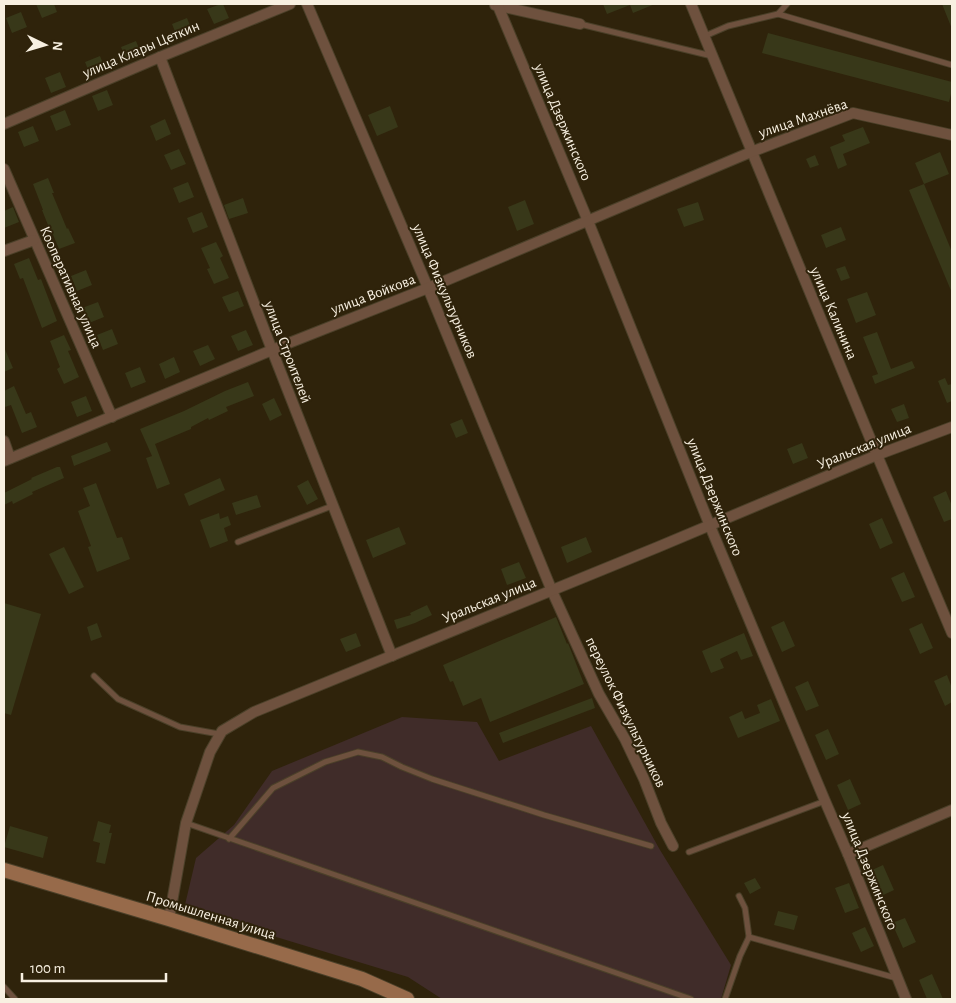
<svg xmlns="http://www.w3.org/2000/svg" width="956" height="1003" viewBox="0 0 956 1003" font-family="'Alegreya Sans',sans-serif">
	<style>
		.green { fill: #402c29 }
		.building { fill: #383819 }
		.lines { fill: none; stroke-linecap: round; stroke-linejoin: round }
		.lane-casing { stroke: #4b4029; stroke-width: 7 }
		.street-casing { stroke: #4b4029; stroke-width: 12 }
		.secondary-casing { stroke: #4b4029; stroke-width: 16 }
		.lane { stroke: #6e513e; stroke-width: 5 }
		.street { stroke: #6e513e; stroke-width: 10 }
		.secondary { stroke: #976a4a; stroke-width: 14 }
		.labels { text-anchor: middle; stroke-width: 4; stroke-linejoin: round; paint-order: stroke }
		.street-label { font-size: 15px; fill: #f8f0e1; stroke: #2f230b }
	</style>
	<rect width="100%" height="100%" fill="#2f230b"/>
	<!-- green -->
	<path class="green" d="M402,717L477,722L499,761L591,726L660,850L731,965L721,999H442L408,977L184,909L196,858L234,825L272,771Z"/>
	<!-- building -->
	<g class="building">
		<path d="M36,4H54L57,12L42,18Z"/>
		<path d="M221,4H223L229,18L214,24L207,9Z"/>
		<path d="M603,4H655L633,13L630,5L607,14Z"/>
		<path d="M942,4H952V29Z"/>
		<path d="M21,12L27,27L12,33L6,18Z"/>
		<path d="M187,18L193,33L178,39L172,24Z"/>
		<path d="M768,33L952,82V90L949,102L762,53Z"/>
		<path d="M136,41L142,56L127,62L121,47Z"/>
		<path d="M100,56L106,71L91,77L85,62Z"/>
		<path d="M60,72L66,87L51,93L45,78Z"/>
		<path d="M107,90L113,105L98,111L92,96Z"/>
		<path d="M390,106L398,127L377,136L368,115Z"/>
		<path d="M65,110L71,125L56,131L50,116Z"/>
		<path d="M165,119L171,134L156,141L150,126Z"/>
		<path d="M33,126L39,141L24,147L18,132Z"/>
		<path d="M863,127L870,143L843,154L847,165L838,169L830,147L845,141L842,135Z"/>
		<path d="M179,149L186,164L171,170L164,155Z"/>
		<path d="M940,152L949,174L924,184L915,163Z"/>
		<path d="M815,155L819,165L810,168L806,159Z"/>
		<path d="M48,178L54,193H52L67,229L68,228L75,243L59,249L49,225H48L42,210H43L33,184Z"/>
		<path d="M188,182L194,197L179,203L173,188Z"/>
		<path d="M924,184L952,252V293L909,190Z"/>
		<path d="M243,198L248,213L229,219L224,205Z"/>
		<path d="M525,200L534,224L517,231L508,207Z"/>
		<path d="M698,202L704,220L684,227L677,209Z"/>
		<path d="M13,207L19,222L4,228V211Z"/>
		<path d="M202,212L208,227L193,233L187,218Z"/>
		<path d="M841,227L846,240L826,248L821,235Z"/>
		<path d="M216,242L223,256L220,258L229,278L214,284L207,269L210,268L201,248Z"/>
		<path d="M29,258L38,280L41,279L57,321L42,328L23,278L20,279L14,264Z"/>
		<path d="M845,266L850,278L841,281L836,269Z"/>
		<path d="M86,270L92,285L77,291L71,276Z"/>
		<path d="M238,291L244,306L229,312L222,297Z"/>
		<path d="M867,292L876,315L856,323L847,299Z"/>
		<path d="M98,302L104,317L89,323L82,308Z"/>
		<path d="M112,329L118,344L103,350L97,335Z"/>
		<path d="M246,330L253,345L238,351L231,336Z"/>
		<path d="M877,332L891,369L912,361L915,368L875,384L872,376L878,374L863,337Z"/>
		<path d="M64,335L71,350L68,351L79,377L64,384L57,369L60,367L50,341Z"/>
		<path d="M208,345L215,359L200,366L193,351Z"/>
		<path d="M4,347L13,368L4,372Z"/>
		<path d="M174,357L180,372L165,379L159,364Z"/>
		<path d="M140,367L146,382L131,388L125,373Z"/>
		<path d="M945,378L948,385L952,384V401L947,403L938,381Z"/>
		<path d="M248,382L254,396L226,407L228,411L209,420L208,418L191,427V429L155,444L170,484L157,489L146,458L152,456L140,429L184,411L225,391Z"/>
		<path d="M14,386L26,414L31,412L37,427L22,433L11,405L5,407L4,403V391Z"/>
		<path d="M86,396L92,411L77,417L71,402Z"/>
		<path d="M274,398L282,415L270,421L262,404Z"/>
		<path d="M904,404L909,418L897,422L891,409Z"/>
		<path d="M462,419L468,433L456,438L450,424Z"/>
		<path d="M107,442L111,451L74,466L71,456Z"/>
		<path d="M802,443L808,458L793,464L787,449Z"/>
		<path d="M57,467H60L64,478L32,492L33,494L13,504L12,501L4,505V493L32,479L31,478Z"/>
		<path d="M220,478L225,490L189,506L184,494Z"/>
		<path d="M308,480L318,499L307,505L297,486Z"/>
		<path d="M96,483L117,538L122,537L130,559L97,572L88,547L91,546L78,511L90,506L83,488Z"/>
		<path d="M946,491L952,506V519L944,522L933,497Z"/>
		<path d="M257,495L261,507L236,515L232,503Z"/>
		<path d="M219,513L220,519L228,516L231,525L224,528L228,541L210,548L200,520Z"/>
		<path d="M882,518L893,543L880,549L869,524Z"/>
		<path d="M399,527L406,544L373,558L366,540Z"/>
		<path d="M586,537L592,552L567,563L561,547Z"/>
		<path d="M64,547L84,587L69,594L49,554Z"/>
		<path d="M519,562L526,578L507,585L501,569Z"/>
		<path d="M904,572L915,597L902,602L891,578Z"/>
		<path d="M4,603L41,614L11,715L4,713Z"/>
		<path d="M427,605L432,615L415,623L397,629L394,620L411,615L410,613Z"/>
		<path d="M556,617L567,644L568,643L584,684L490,722L481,698L463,706L453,681L450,682L443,665Z"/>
		<path d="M784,621L795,646L782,652L771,627Z"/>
		<path d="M97,623L102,637L91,641L87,627Z"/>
		<path d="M922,623L933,648L920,654L909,629Z"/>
		<path d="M356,633L361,646L346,652L340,639Z"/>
		<path d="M744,633L753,656L741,660L737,651L720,659L724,668L711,673L702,651Z"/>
		<path d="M947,675L952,688V702L945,706L934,681Z"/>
		<path d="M808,681L819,706L806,711L795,687Z"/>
		<path d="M592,698L595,708L503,743L499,733Z"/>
		<path d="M771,699L780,721L738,738L729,717L742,711L745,719L760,713L757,705Z"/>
		<path d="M828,729L839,754L826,760L815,735Z"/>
		<path d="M850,779L861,804L848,810L837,785Z"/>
		<path d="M98,821L111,825L109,833H112L105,864L96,862L100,843L93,841Z"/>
		<path d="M10,826L48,837L43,858L4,847Z"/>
		<path d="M883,865L894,890L881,896L870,871Z"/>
		<path d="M755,878L761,888L750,894L744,883Z"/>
		<path d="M849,883L859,908L845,913L835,888Z"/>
		<path d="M778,911L798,916L794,930L774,925Z"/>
		<path d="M905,918L916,942L903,948L892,923Z"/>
		<path d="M865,927L874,946L861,952L852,933Z"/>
		<path d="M932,974L943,999H927L919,980Z"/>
	</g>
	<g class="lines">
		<defs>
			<g id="lane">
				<path d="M778,14L952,65"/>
				<path d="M580,24L712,56"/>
				<path d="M705,36L728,26L778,14L787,4"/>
				<path d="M238,542L332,506"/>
				<path d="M94,676L118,699L180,727L219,734"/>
				<path d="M186,823L691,999"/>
				<path d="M229,839L273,788L325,762L358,752L382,757L402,767L432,779L544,815L651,846"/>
				<path d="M689,852L825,801"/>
				<path d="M739,896L745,908L749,937"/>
				<path d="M4,987L15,999"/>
				<path d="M725,999L740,956L749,937L896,978"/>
			</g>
			<g id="street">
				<path d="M307,4L428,288L552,591L599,694L625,739L644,779L661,823L673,846"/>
				<path d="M691,4L877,455L952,633"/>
				<path d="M495,5L580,24"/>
				<path d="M498,6L588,221L710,526L825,801L848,854L906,999"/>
				<path d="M160,57L272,350L392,656"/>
				<path d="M4,124L160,57L290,4"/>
				<path d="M4,169L112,417"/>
				<path d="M4,251L34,240"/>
				<path d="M4,441L10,458"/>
				<path d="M4,461L289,343L428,288L751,152L853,113L952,135"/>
				<path d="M848,854L952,810"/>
				<path d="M169,919L186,823L210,752L222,731L254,712L658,547L877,455L952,427"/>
			</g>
			<path id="secondary" d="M4,870L169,919L362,979L407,999"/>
		</defs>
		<!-- lane casing -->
		<use href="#lane" class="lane-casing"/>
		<!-- street casing -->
		<use href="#street" class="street-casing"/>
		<!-- secondary casing -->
		<use href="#secondary" class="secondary-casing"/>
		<!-- lane -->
		<use href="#lane" class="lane"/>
		<!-- street -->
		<use href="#street" class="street"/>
		<!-- secondary -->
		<use href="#secondary" class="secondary"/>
	</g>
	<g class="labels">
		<!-- street labels -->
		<g class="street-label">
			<text transform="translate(141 49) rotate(-23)" y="5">улица Клары Цеткин</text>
			<text transform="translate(803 118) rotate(-19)" y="5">улица Махнёва</text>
			<text transform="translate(563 122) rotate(67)" y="5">улица Дзержинского</text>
			<text transform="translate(71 287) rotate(66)" y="5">Кооперативная улица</text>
			<text transform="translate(445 291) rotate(67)" y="5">улица Физкультурников</text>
			<text transform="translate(373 294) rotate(-21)" y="5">улица Войкова</text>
			<text transform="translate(834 313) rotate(67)" y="5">улица Калинина</text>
			<text transform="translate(288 352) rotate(69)" y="5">улица Строителей</text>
			<text transform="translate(864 446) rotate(-22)" y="5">Уральская улица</text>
			<text transform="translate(715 497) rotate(68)" y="5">улица Дзержинского</text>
			<text transform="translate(489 600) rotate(-22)" y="5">Уральская улица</text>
			<text transform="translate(626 712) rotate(64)" y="5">переулок Физкультурников</text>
			<text transform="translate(870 871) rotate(68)" y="5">улица Дзержинского</text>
			<text transform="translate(211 915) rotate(17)" y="5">Промышленная улица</text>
		</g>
	</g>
	<!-- border -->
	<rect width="956" height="1003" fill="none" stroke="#f8f0e1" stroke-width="10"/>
	<!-- north arrow -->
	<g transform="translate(45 45) rotate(95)" stroke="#2f230b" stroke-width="4" paint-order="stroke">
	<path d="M0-4L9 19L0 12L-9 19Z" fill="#f8f0e1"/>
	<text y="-8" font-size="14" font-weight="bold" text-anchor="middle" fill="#f8f0e1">N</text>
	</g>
	<!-- scale -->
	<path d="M22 973v8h144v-8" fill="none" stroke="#f8f0e1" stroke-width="2.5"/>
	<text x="30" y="973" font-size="15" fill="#f8f0e1" stroke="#2f230b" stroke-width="4" paint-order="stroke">100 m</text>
</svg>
